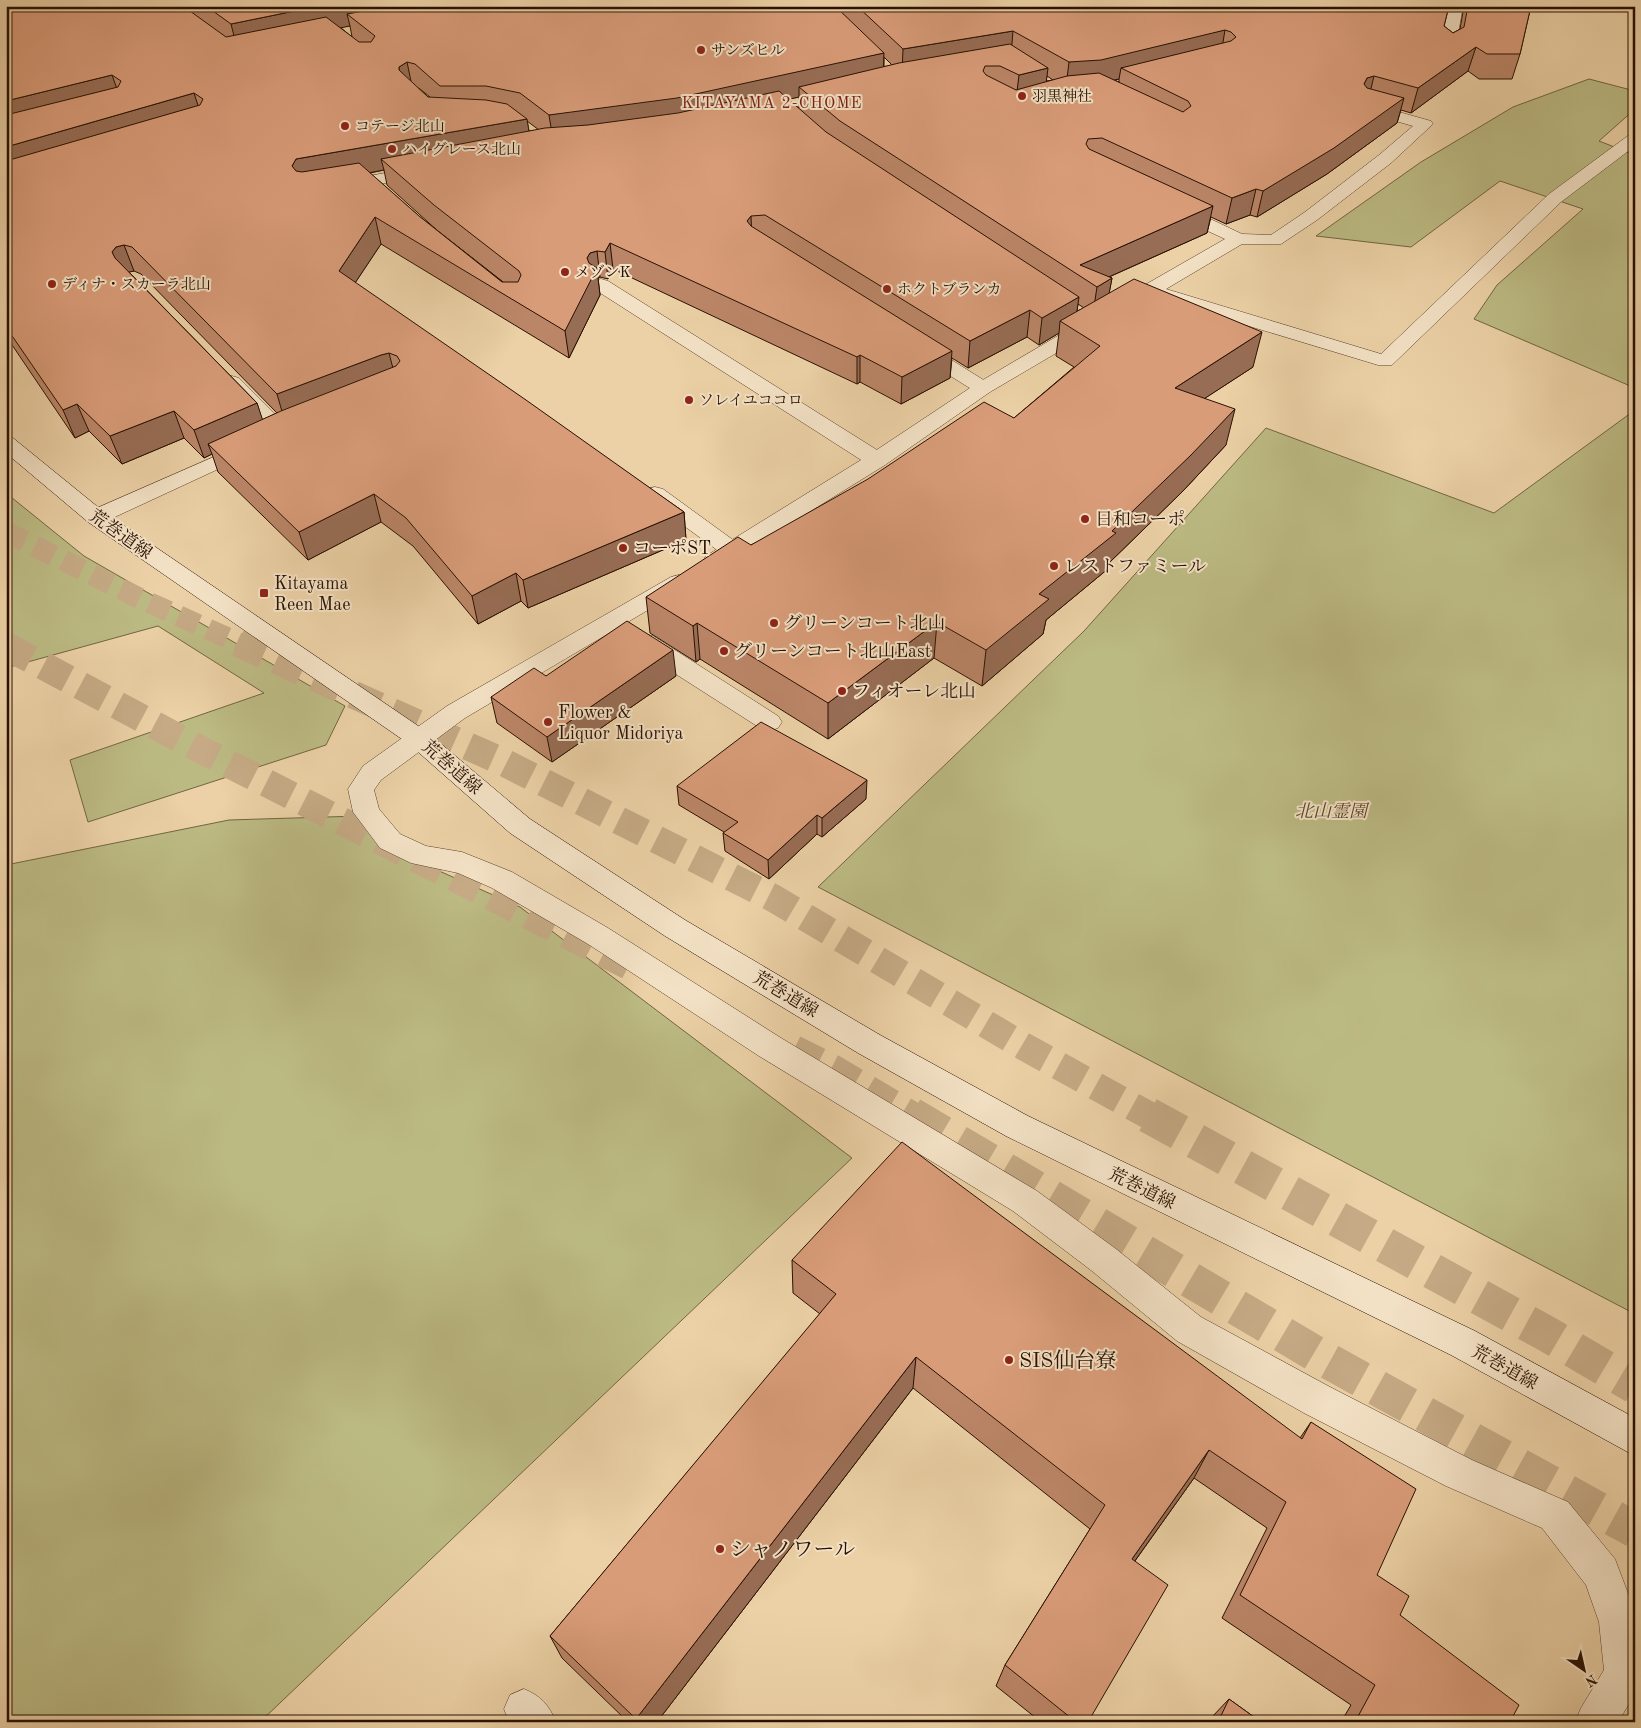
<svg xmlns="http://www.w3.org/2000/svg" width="1641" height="1728" viewBox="0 0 1641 1728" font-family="'Old Standard TT','Noto Serif JP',serif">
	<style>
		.green { fill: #bcba83; stroke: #726542 }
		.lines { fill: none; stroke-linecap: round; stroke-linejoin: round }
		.secondary-tunnel-far2 { stroke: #c5aa85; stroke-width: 21; stroke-dasharray: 21 11; stroke-linecap: butt }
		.secondary-tunnel-far1 { stroke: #c5aa85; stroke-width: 28; stroke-dasharray: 28 14; stroke-linecap: butt }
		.secondary-tunnel { stroke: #c5aa85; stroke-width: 36; stroke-dasharray: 36 18; stroke-linecap: butt }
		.lane-casing { stroke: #5a402a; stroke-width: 1 }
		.street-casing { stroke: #5a402a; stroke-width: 1 }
		.secondary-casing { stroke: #291000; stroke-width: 1 }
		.lane { fill: #f3e1c5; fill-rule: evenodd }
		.street { fill: #f3e1c5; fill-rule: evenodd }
		.secondary { fill: #f3e1c5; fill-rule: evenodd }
		.wall { fill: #bb8668; stroke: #291000; fill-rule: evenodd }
		.shaded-wall { fill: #986d55; stroke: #291000 }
		.building { fill: #d99c79; stroke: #291000 }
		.poi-dot { fill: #8f2418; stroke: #f3e1c5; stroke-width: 2 }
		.labels { text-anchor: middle; stroke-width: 4; stroke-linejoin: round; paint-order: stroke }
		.far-poi-label { font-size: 15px; fill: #291000; stroke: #f3e1c5; text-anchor: start }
		.far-neighbourhood-label { font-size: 16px; letter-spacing: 1px; fill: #7a1f14; stroke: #f3e1c5 }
		.poi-label { font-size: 18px; fill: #291000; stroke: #f3e1c5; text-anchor: start }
		.street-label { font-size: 18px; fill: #291000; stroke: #f3e1c5 }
		.park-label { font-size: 18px; font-style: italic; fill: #554327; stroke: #f3e1c5 }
		.near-poi-label { font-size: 21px; fill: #291000; stroke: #f3e1c5; text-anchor: start }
	</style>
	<rect width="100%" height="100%" fill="#ecd1a6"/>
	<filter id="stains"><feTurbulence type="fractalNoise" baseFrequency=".004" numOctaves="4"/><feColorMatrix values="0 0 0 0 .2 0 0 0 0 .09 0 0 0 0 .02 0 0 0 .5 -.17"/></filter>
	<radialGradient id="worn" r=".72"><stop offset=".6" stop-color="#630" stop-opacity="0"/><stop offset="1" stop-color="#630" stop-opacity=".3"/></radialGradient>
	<!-- green -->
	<g class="green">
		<path d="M1589,79L1635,91V109L1599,141L1635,155V388L1474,319L1497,285L1583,209L1500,181L1411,247L1316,236L1421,162L1513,107Z"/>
		<path d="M1635,410V1314L818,887L1084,631L1266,428L1494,513Z"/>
		<path d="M6,493L84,556L345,706L326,745L88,822L70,760L264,693L158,626L6,668Z"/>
		<path d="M359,816L390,849L520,907L852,1158L260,1722H6V865L229,820Z"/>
	</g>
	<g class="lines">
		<!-- secondary-tunnel-far2 -->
		<path class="secondary-tunnel-far2" d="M6,532L139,598L241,644"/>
		<!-- secondary-tunnel-far1 -->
		<g class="secondary-tunnel-far1">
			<path d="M238,643L501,761L773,898L1023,1046L1150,1116"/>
			<path d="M6,646L211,755L629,966"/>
			<path d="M794,1049L834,1069L913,1116"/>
		</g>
		<!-- secondary-tunnel -->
		<g class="secondary-tunnel">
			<path d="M911,1115L1321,1357L1635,1530"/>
			<path d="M1148,1115L1547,1334L1635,1386"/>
		</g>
		<defs>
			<g id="lane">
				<path d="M1449,6H1463L1455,51L1447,56L1439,51Z"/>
				<path d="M1367,103L1431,121L1433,124L1391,163L1317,220L1281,244H1242L1166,289L1381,354L1549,194L1629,135L1635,133V146L1561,202L1392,365H1378L1143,294L1141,290L1143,286L1225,239L1169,213L1166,209L1169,205H1181L1242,234L1271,235L1305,212L1379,155L1413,126L1361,111L1359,108L1361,105Z"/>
				<path d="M423,166L429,167L431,171L429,175L342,191L336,190L333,186L336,182L342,181Z"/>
				<path d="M601,279L608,281L885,455L888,460L885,465L877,466L869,465L594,289L592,285L594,281Z"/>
				<path d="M919,342L926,344L990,384L993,388L990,392L983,394L976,392L912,352L909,348L912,344Z"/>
				<path d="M232,376L239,378L285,424L297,421L304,423L307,427C301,436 285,440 275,437L222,382L225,378Z"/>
				<path d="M248,442L255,444L259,448L255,452L104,522L96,524L88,522L85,517L88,512Z"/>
				<path d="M655,487L663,489L740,545L743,550L740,555L732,557L724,555L647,499L644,494L647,489Z"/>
				<path d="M524,1689C541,1696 549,1705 556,1722H509L504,1709L510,1695Z"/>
			</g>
			<g id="street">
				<path d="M1090,319L1097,321L1100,325L1097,329L990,392L885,465L722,566L714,568L706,566L703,561L706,556L869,455L976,384L1083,321Z"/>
				<path d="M679,575L687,577L691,582L687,587L465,718L381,780L374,790L379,809L400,834L426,846L462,852L512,872L608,928L781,1038L1037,1191L1116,1249L1201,1317L1330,1387L1472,1460L1568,1502L1615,1559L1635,1612V1694L1618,1722H1575L1581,1708L1604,1670L1599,1622L1586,1585L1542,1528L1446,1486L1304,1413L1177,1341L1092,1271L1013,1211L759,1056L588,944L492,888L458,873L411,863L380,848L353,812L348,789L363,766L447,706L671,577Z"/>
				<path d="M644,634L653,636L778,716L782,722L778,728L769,731L760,728L635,648L632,642L635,636Z"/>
			</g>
			<path id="secondary" d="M6,436L13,438L104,512L427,732L530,819L685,920L880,1035L1028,1116L1475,1331L1635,1418V1456L1451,1355L1006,1136L858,1053L665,936L510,833L409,744L88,522L6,453Z"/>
		</defs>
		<!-- lane casing -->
		<use href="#lane" class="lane-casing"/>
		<!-- street casing -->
		<use href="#street" class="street-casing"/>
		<!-- secondary casing -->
		<use href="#secondary" class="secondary-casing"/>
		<!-- lane -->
		<use href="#lane" class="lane"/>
		<!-- street -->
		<use href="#street" class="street"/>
		<!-- secondary -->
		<use href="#secondary" class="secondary"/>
	</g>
	<!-- wall -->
	<g class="wall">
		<path d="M6,6H1449L1444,26L1453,33L1460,29L1464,6H1531L1520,54L1512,79H1479L1468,71L1411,113L1401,110L1397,123L1327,174L1257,217L1250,215L1226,224L1211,217L1207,233L1109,277L1112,278L1109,293L1253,367L1205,398L1226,445L1183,491L1110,562L1109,568L1046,620L1043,634L982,686L934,658L828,739L700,659L696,662L650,633L646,597L751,545L1014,418L1074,367L1056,356L1059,333L1039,345L1027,337L968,368L952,358L950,378L901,404L860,382L857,384L613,269L608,279L600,277L598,278L600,295L569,358L381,244L355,283L684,512L686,540L528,608L521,601L478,624L413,546L381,522L308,560L218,472L212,454L204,458L184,438L122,464L89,431L75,438L6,336ZM350,26L352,37L340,27ZM884,57L892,65L884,67ZM1047,76L1053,80L1046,81ZM1119,79V82L1114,80ZM418,88L420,89L430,97H428ZM799,97V108L788,99ZM527,121L539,130L529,131ZM384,170L387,185L439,232L503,282L419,216L370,173ZM134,271L141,274L277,413L262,420L257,403L129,272ZM1078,304L1084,308L1077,311Z"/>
		<path d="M546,676H676L552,762L497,723L491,697Z"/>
		<path d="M677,786L866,799L822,837L817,834L769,879L725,851L723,833L724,832L679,805Z"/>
		<path d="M792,1260L1300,1438L1311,1422L1377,1575L1400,1615L1510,1722H1341L1351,1705L1222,1618L1267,1528L1194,1478L1135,1561L1088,1722H1041L996,1686L1005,1665L1090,1529L913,1388L657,1722H628L562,1658L550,1636L820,1314L793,1293Z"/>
		<path d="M1229,1699L1261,1722H1209L1211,1718Z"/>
	</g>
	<!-- shaded-wall -->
	<g class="shaded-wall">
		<path d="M319,6H454L347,14L350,26L237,48L231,24Z"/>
		<path d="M1225,30L1221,54L1121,68L1119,79L1098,84L1066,87L1069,62Z"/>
		<path d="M1013,31L1011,55L902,74L903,49Z"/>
		<path d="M1476,47L1468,71L1411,113L1418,88Z"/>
		<path d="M884,53L883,78L799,87V97L679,124L553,140L549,115Z"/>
		<path d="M407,62L412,86L399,70V67Z"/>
		<path d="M1048,68L1045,92L1016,100L1019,75Z"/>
		<path d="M112,75L121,100L6,129V101Z"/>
		<path d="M1374,76L1368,101L1364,84L1367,78Z"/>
		<path d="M194,93L202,118L6,176V147Z"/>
		<path d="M1404,98L1397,123L1327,174L1257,217L1263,191Z"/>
		<path d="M527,119L531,144L381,159L384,170L303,185L292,166L296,159Z"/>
		<path d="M1256,189L1250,215L1226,224L1232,198Z"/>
		<path d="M1213,206L1207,233L1093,284L1080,265Z"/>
		<path d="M751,216L752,242L747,221Z"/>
		<path d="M375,217L381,244L345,298L339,271Z"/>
		<path d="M610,243L613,269L608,279L605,252Z"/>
		<path d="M124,245L134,271L125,273L122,278L112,252L116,247Z"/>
		<path d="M597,251L600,277L598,278L600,295L569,358L565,331L587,258L590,253Z"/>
		<path d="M1112,278L1107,305L1093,313L1097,287Z"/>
		<path d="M1079,297L1075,324L1060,321L1059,333L1039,345L1042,318Z"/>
		<path d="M1030,310L1027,337L968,368L970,341Z"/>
		<path d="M1262,332L1253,367L1167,423L1175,388Z"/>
		<path d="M952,351L950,378L901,404L902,377Z"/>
		<path d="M389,353L396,380L285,422L277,394L381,355Z"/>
		<path d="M860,355V382L857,384V357Z"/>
		<path d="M257,403L266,430L208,444L212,454L204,458L194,430Z"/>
		<path d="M77,404L89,431L75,438L63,410Z"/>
		<path d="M1235,409L1226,445L1183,491L1110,562L1109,568L1046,620L1043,634L982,686L986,650L1039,594L1112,531Z"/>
		<path d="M174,411L184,438L122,464L110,436Z"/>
		<path d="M374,494L381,522L308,560L299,532Z"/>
		<path d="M684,512L686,540L528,608L523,580Z"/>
		<path d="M516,573L521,601L478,624L472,596Z"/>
		<path d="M937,622L934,658L828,739V703Z"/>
		<path d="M697,623L700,659L696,662L693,626Z"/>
		<path d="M673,650L676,676L552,762L547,737Z"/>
		<path d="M867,780L866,799L822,837V818Z"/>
		<path d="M817,815V834L769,879L768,860Z"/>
		<path d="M916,1357L913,1388L657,1722H637L636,1719Z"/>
		<path d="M1209,1450L1194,1478L1119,1583L1132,1559Z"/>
	</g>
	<!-- building -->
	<g class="building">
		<path d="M6,6H183L226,37L326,17L359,42H371L375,36L347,14L392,6H835L884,53L677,98L549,115L520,93L486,86H440L415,64L407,62L399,67V70L428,97L486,100L507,104L527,119L296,159L292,166L296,171L302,172L359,163L419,216L502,282H518L521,275L519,271L434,205L381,159L545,128L588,125L678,113L779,91L826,132L1079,297L1042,318L1030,310L970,341L765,215L751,216L747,221L751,226L952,351L902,377L860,355L857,357L610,243L605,252L597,251L590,253L587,258L589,263L597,268L565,331L375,217L339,271L526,400L684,512L523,580L516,573L472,596L406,518L374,494L299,532L208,444L281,411L396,366L400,361L397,356L389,353L381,355L277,394L132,247L124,245L116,247L112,252L115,258L257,403L194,430L174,411L110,436L77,404L63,410L6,327V161L200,105L203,99L194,93L6,147V115L118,87L121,81L112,75L6,101Z"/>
		<path d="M206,6H319L231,24Z"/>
		<path d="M857,6H1449L1444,26L1453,33L1464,27L1468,6H1531L1520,54H1487L1476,47L1418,88L1374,76L1367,78L1364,84L1367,88L1404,98L1334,148L1263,191L1256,189L1232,198L1102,138L1088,139L1086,144L1089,149L1213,206L1080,265L1112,278L1097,287L840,121L799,87L899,63L1010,44L1048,68L1019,75L1000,66H985L983,71L986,75L1016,90L1067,76L1099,73L1183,112L1191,106L1188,101L1121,68L1231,41L1236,37L1231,32L1225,30L1101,60L1069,62L1013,31L903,49Z"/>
		<path d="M1134,279L1262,332L1175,388L1235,409L1191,455L1112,531L1116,533L1039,594L1049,599L986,650L937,622L828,703L697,623L693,626L646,597L738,537L751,545L868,479L984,402L1014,418L1100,346L1060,321Z"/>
		<path d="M627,621L673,650L547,737L491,697L534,668L546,676Z"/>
		<path d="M761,722L867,780L822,818L817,815L768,860L723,833L738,822L677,786Z"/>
		<path d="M902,1142L1302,1439L1311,1422L1416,1489L1377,1575L1409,1596L1400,1615L1519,1705L1510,1722H1355L1375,1685L1240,1595L1286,1502L1209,1450L1132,1559L1168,1585L1088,1722H1076L1005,1665L1105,1505L916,1357L636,1719L550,1636L836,1294L792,1260Z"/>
		<path d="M1229,1699L1261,1722H1218Z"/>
	</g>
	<!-- markers -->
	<g class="poi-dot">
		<circle cx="701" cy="50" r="5"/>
		<circle cx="1022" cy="96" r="5"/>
		<circle cx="345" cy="126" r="5"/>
		<circle cx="392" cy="149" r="5"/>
		<circle cx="565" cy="272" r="5"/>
		<circle cx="52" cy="284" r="5"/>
		<circle cx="887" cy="289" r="5"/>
		<circle cx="689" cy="400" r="5"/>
		<circle cx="1085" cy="519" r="5"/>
		<circle cx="623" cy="548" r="5"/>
		<circle cx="1054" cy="566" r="5"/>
		<rect x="259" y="588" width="10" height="10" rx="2.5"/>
		<circle cx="774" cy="623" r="5"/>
		<circle cx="724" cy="651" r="5"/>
		<circle cx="842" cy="691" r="5"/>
		<circle cx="548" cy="722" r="5"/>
		<circle cx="1009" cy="1360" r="5"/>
		<circle cx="720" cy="1549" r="5"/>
	</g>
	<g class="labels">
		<!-- far-poi labels -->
		<g class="far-poi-label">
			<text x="711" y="55">サンズヒル</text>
			<text x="1032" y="101">羽黒神社</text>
			<text x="355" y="131">コテージ北山</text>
			<text x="402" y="154">ハイグレース北山</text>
			<text x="575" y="277">メゾンK</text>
			<text x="62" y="289">ディナ・スカーラ北山</text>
			<text x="897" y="294">ホクトブランカ</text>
			<text x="699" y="405">ソレイユココロ</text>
		</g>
		<!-- far-neighbourhood labels -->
		<g class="far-neighbourhood-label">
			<text x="772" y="108">KITAYAMA 2-CHOME</text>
		</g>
		<!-- poi labels -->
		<g class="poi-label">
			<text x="1095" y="525">日和コーポ</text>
			<text x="633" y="554">コーポST</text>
			<text x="1064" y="572">レストファミール</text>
			<text x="274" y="589">Kitayama<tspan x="274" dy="21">Reen Mae</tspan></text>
			<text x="784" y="629">グリーンコート北山</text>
			<text x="734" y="657">グリーンコート北山East</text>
			<text x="852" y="697">フィオーレ北山</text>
			<text x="558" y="718">Flower &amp;<tspan x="558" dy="21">Liquor Midoriya</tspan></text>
		</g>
		<!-- street labels -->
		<g class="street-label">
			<text transform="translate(121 534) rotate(35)" y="6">荒巻道線</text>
			<text transform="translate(452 767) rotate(41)" y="6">荒巻道線</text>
			<text transform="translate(786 994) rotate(31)" y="6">荒巻道線</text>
			<text transform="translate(1142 1188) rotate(26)" y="6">荒巻道線</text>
			<text transform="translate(1505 1367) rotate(29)" y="6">荒巻道線</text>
		</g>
		<!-- park labels -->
		<g class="park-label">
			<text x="1331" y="817">北山霊園</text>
		</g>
		<!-- near-poi labels -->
		<g class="near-poi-label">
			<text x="1019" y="1367">SIS仙台寮</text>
			<text x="730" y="1556">シャノワール</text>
		</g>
	</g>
	<!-- margin -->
	<rect width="1641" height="1728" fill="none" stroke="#ecd1a6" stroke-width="25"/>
	<rect x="8" y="8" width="1626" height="1713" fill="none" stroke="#291000" stroke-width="2.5"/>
	<rect x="12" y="12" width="1616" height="1703" fill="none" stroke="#291000"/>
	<!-- north arrow -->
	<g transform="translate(1584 1670) rotate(146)" stroke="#f3e1c5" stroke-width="4" paint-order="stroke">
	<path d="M0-4L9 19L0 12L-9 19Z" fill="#291000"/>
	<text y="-8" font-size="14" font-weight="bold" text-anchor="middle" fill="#291000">N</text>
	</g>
	<rect width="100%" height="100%" filter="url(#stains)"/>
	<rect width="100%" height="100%" fill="url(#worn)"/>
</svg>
